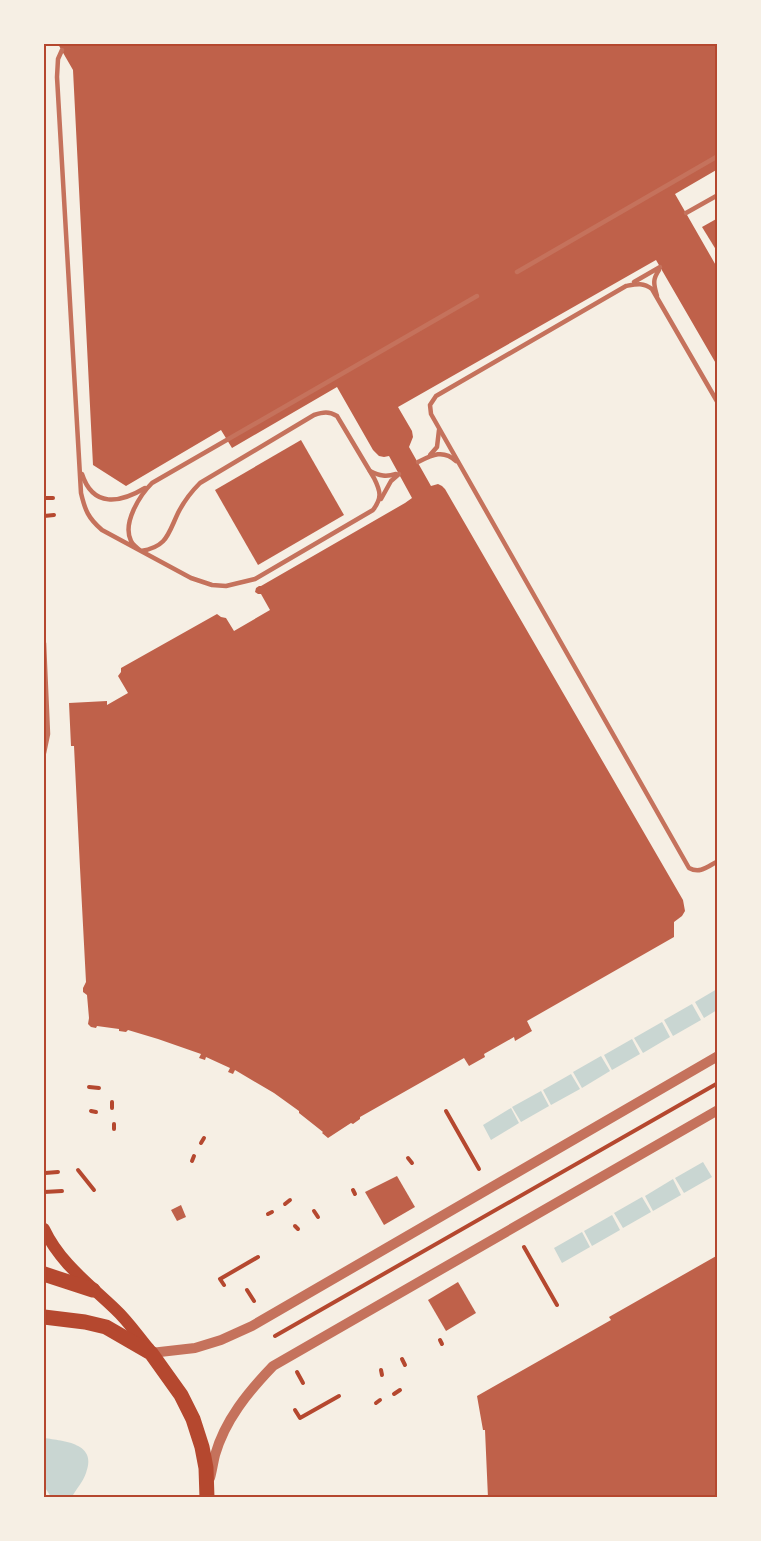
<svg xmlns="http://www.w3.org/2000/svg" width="761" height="1541" viewBox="0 0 761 1541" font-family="'Space Grotesk',sans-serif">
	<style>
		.water { fill: #c9d6d2 }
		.building { fill: #bf614a }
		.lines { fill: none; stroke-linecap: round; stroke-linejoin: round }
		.path { stroke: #b5482f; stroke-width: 4 }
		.service { stroke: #c5725c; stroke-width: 4.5 }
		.tertiary { stroke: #c5725c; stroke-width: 10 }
		.secondary { stroke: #b5482f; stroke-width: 12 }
		.primary { stroke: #b5482f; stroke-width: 15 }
		.neatline { fill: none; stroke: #b5482f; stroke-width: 2 }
	</style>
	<rect width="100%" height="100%" fill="#f6efe4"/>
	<!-- water -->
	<g class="water">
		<path d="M717,989V1010L704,1018L695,1002Z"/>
		<path d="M692,1004L701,1020L673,1036L664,1020Z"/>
		<path d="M662,1022L670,1037L643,1053L634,1038Z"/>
		<path d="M632,1039L640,1054L612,1070L604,1055Z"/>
		<path d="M601,1056L610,1071L582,1088L573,1072Z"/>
		<path d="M571,1074L580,1089L551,1105L543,1090Z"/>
		<path d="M541,1091L549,1106L521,1122L512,1107Z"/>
		<path d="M511,1108L519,1123L491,1140L483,1125Z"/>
		<path d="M703,1162L712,1177L684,1193L675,1178Z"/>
		<path d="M673,1179L681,1195L653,1211L645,1196Z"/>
		<path d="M642,1197L651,1212L623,1228L614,1213Z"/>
		<path d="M612,1215L620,1230L592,1246L584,1231Z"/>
		<path d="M582,1232L590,1247L562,1263L554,1248Z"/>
		<path d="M44,1438C64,1441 98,1443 86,1473C83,1482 76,1489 72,1497H51L44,1486Z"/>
	</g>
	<!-- building -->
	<g class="building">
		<path d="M58,44H718V169L675,194L718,269V367L656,260L398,407L412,431L413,437L409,447L431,486L438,484L442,486L445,489L683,900L685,911L682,916L674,922V937L527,1021L532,1031L515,1041L514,1037L484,1054L485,1057L469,1066L464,1058L360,1117V1119L353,1124L351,1123L328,1138L322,1133L323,1132L299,1113V1111L274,1093L235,1070L233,1074L228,1072L230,1068L206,1057L205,1060L199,1058L201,1054L158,1039L128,1030L126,1032L119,1031V1029L97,1026L96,1028L91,1027L88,1024L89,1018L87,995L83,992V988L86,982L80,868L74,746H71L69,703L107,701V705L128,693L118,676L121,672V668L217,614L221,617L226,618L234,631L270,610L261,594H258L255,592L256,588L259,586H261L405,503L412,498L389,456L384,457L379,456L373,450L337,387L232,448L221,430L126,486L93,465L73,70Z"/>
		<path d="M718,218V253L702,227Z"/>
		<path d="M301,440L344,515L258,565L215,490Z"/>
		<path d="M397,1176L415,1207L384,1225L365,1192Z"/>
		<path d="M181,1205L186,1217L177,1221L171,1210Z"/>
		<path d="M718,1255V1498H488L485,1430H483L477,1396L611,1320L609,1317Z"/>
		<path d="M458,1282L476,1313L446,1331L428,1300Z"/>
	</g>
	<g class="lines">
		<!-- path -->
		<g class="path">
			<path d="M44,498H53"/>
			<path d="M44,516L54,515"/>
			<path d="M89,1087L99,1088"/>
			<path d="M112,1102V1108"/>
			<path d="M91,1111L96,1112"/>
			<path d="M446,1111L479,1169"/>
			<path d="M114,1124V1129"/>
			<path d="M201,1143L204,1138"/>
			<path d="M408,1158L412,1163"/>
			<path d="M192,1161L194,1156"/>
			<path d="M78,1170L94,1190"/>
			<path d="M45,1173L58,1172"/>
			<path d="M353,1190L355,1194"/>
			<path d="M44,1192L62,1191"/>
			<path d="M285,1204L290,1200"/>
			<path d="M314,1211L318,1217"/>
			<path d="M268,1214L272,1212"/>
			<path d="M295,1226L298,1229"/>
			<path d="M524,1247L557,1305"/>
			<path d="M224,1285L220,1279L258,1257"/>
			<path d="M247,1290L254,1301"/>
			<path d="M275,1336L718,1083"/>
			<path d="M440,1340L442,1344"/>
			<path d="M402,1359L405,1365"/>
			<path d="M381,1370L382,1375"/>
			<path d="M297,1372L303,1383"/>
			<path d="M394,1394L400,1390"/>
			<path d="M376,1403L380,1400"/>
			<path d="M295,1410L300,1418L339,1396"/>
		</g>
		<!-- service -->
		<g class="service">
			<path d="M62,50L58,59L57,77L81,493C85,510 88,518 102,530L191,578L212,585L226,586L255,579L373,510C382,498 381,492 374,478L337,416C329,411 323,412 314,415L200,483C191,492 184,501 178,513C168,534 167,547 141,551C137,548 133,545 131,541C122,523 140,495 152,483L477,296"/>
			<path d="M686,213L718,195"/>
			<path d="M517,272L718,156"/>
			<path d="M634,282L660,267"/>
			<path d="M657,296C654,285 652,280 659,270"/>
			<path d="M718,403L652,289C643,282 636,284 626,286L436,396L430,405L431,414L689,868C700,874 707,867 718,861"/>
			<path d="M430,455L437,447L439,430"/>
			<path d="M418,462C432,455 443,449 456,461"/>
			<path d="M370,471C380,476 386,477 396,474"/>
			<path d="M82,474C93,508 120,503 145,488"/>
			<path d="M381,499L391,481L399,474"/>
			<path d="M44,643L48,734L44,753"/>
		</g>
		<!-- tertiary -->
		<g class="tertiary">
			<path d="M151,1353L195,1348L221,1340L252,1326L718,1056"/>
			<path d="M210,1478C212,1471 213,1463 215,1455C225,1420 248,1392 273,1366L718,1110"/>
		</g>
		<!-- secondary -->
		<path class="secondary" d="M44,1229C60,1263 89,1284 115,1309C128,1321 138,1336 149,1349"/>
		<!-- primary -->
		<g class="primary">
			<path d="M44,1274L93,1290"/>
			<path d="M44,1317L85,1322L106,1327L151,1353L181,1395L193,1419L202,1447L206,1468L207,1498"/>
		</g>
	</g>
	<!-- border -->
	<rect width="761" height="1541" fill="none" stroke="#f6efe4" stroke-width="90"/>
	<rect x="45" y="45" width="671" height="1451" class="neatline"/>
</svg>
